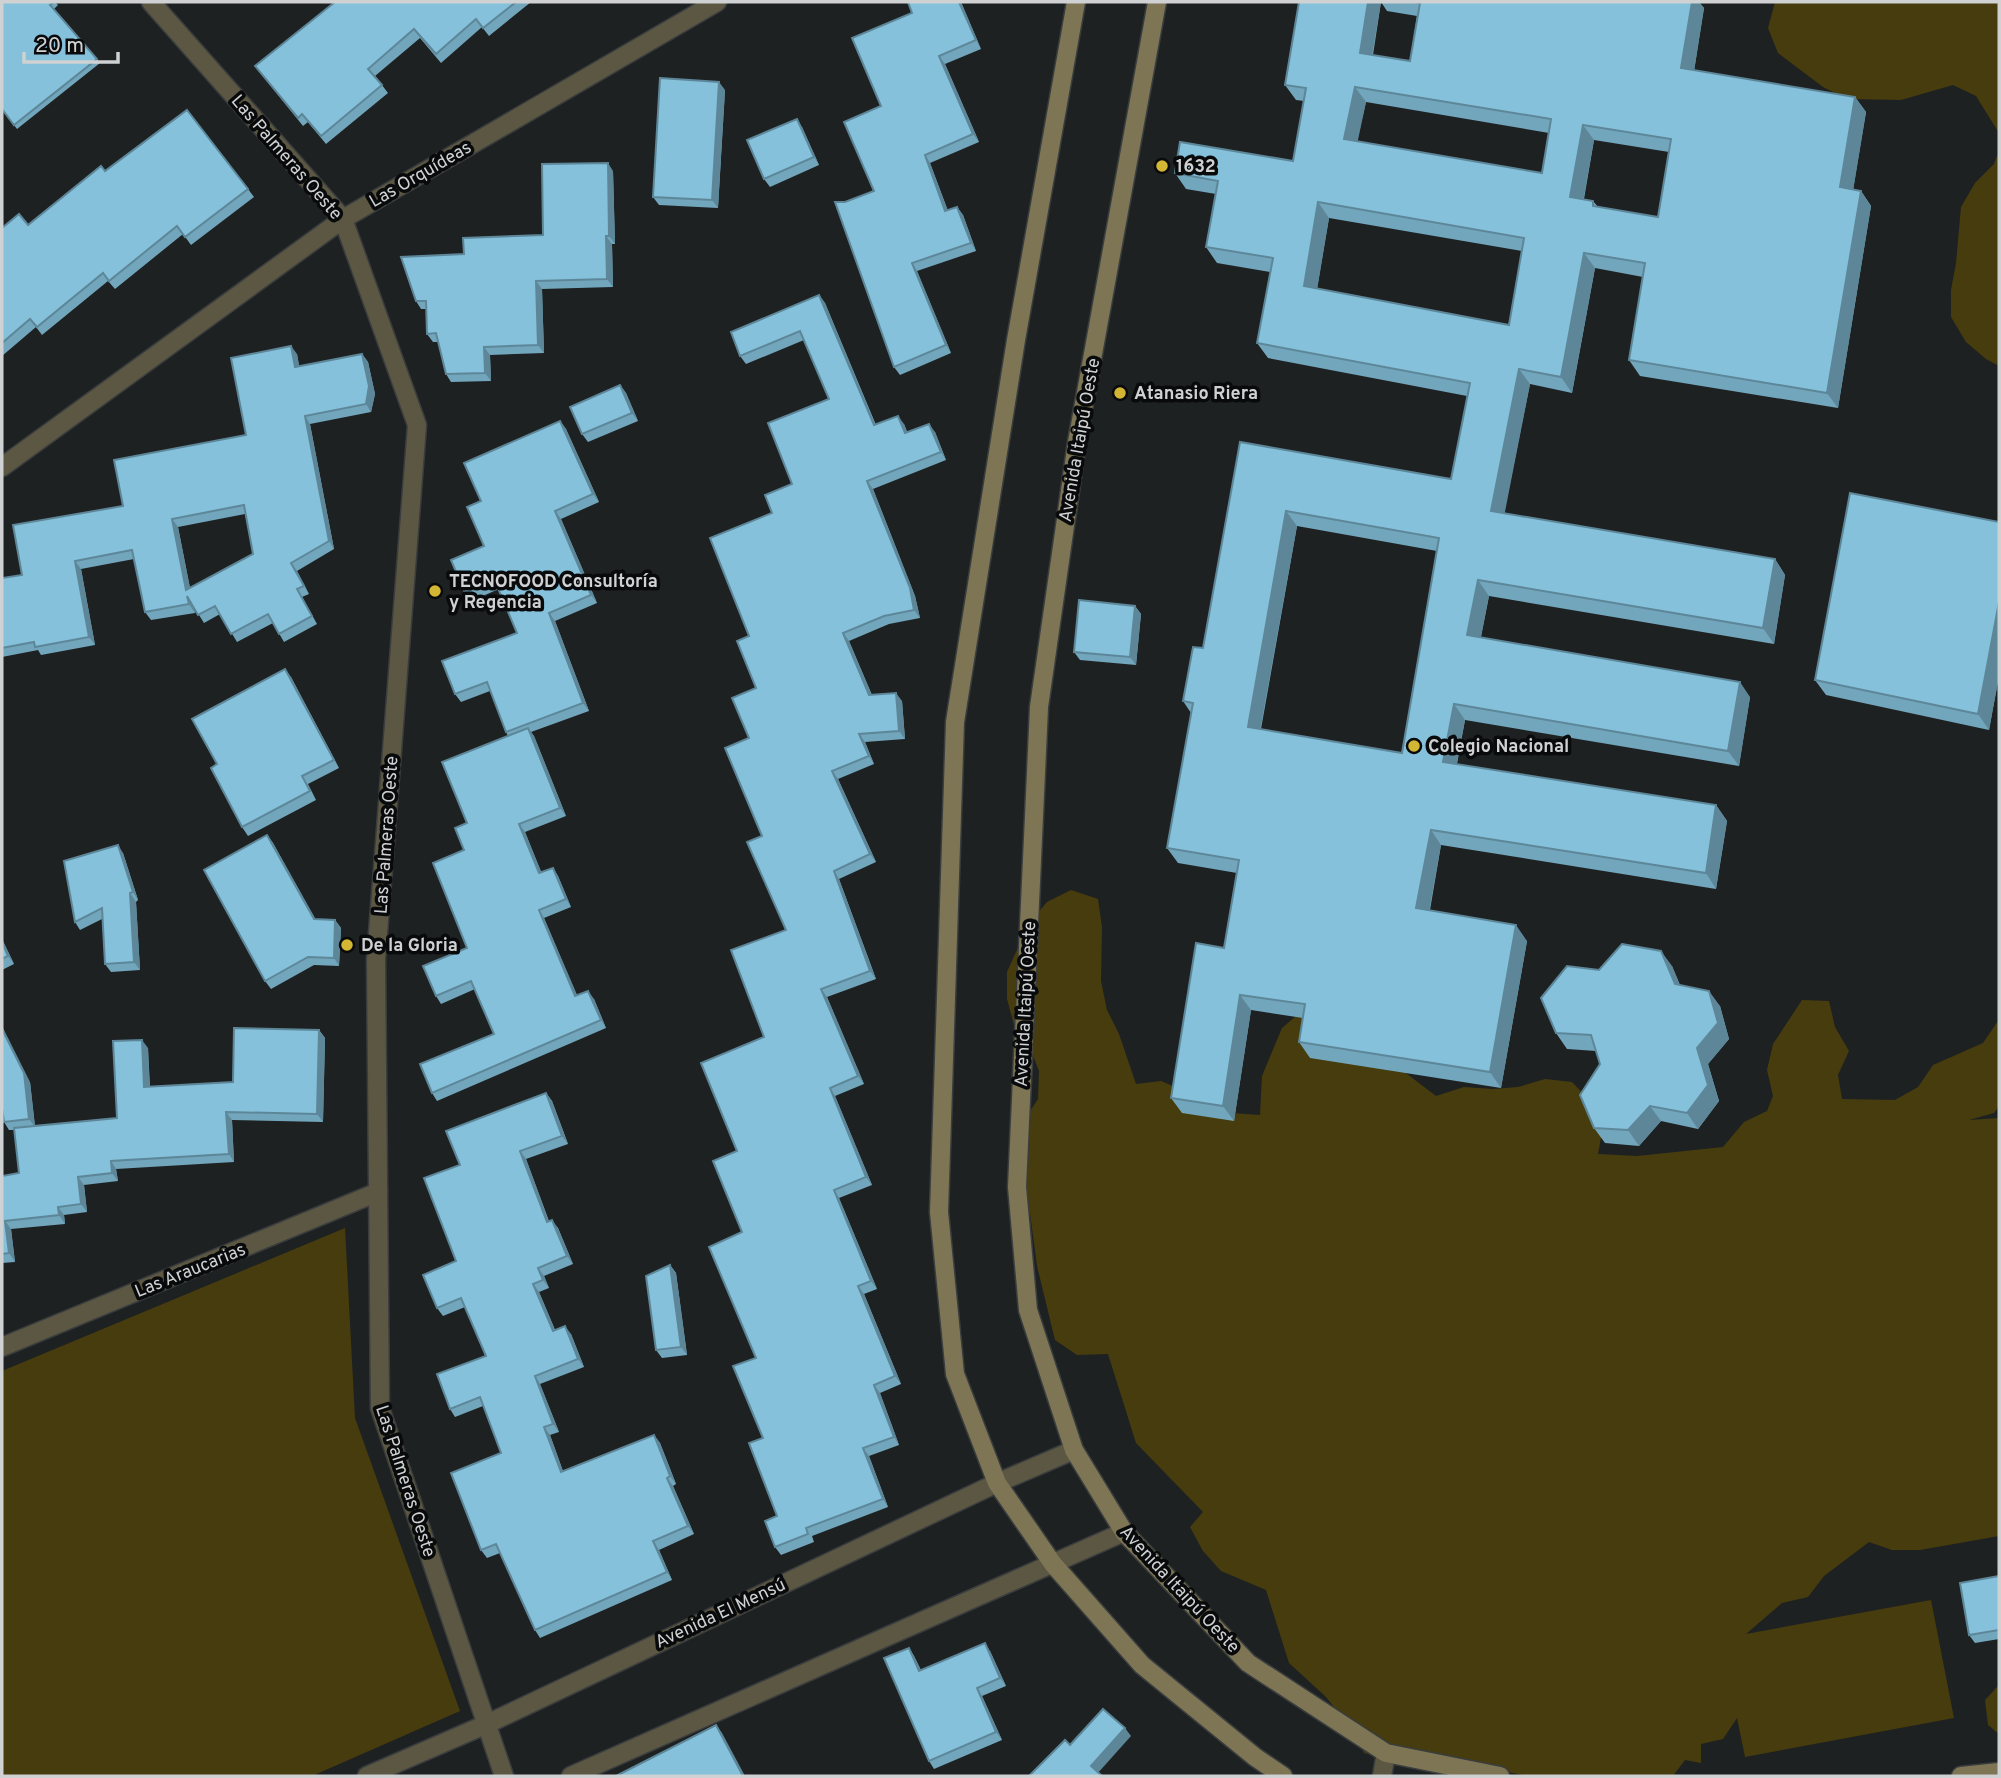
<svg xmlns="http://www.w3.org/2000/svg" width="2001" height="1778" viewBox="0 0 2001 1778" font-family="Overpass,sans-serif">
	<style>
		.green { fill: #473c0d }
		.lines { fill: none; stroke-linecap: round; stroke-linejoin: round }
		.street-casing { stroke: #3a3d3e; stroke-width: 21 }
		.secondary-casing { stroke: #3a3d3e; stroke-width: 21 }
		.street { stroke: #5c5742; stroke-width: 18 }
		.secondary { stroke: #7d7554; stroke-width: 18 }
		.wall { fill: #72a6bc; fill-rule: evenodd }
		.shaded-wall { fill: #5d8799 }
		.building { fill: #85c1db; stroke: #5d8799; stroke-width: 2; fill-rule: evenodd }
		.poi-dot { fill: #d4b635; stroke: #090a0b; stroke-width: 2.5 }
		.labels { text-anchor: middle; stroke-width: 7; stroke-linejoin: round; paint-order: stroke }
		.street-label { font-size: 18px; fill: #cfd1d2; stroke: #090a0b }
		.poi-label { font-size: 18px; font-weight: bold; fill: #cfd1d2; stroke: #090a0b; text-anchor: start }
	</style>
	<rect width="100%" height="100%" fill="#1e2122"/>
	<!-- green -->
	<g class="green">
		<path d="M1775,2H1999V133L1976,96L1953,85L1901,100L1847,99L1823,87L1778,53L1768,28Z"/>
		<path d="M1999,151V366L1986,359L1966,342L1951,317V290L1956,263L1961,207L1975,183L1994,164Z"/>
		<path d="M1071,890L1098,899L1102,927L1101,981L1107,1010L1119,1034L1136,1084L1161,1081L1185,1091L1203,1111L1260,1115L1262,1076L1282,1028L1303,1010L1390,1061L1436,1096L1464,1087L1493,1089L1518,1087L1545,1079L1572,1082L1591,1102L1603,1127L1598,1154L1637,1156L1723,1147L1744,1122L1767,1111L1773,1096L1767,1070L1773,1044L1802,1000L1829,1001L1835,1027L1849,1051L1838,1075L1842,1099L1895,1100L1918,1087L1933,1065L1983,1043L1998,1021L1999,965V1106L1994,1113L1969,1120L1999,1118V1536L1920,1550H1892L1869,1542L1824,1576L1808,1597L1782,1603L1746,1634L1931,1600L1954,1718L1745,1757L1737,1718L1723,1739L1701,1744V1763L1685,1760L1673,1776H1529L1470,1765L1392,1760L1364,1753L1353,1730L1325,1696L1289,1663L1266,1590L1221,1571L1203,1551L1190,1527L1203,1512L1136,1443L1108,1354L1077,1355L1055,1340L1037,1266L1030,1213L1010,1196L1024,1120L1038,1099L1039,1071L1029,1045L1014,1025L1007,999V972L1029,923L1047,902Z"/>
		<path d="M345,1228L355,1418L460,1711L312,1776H2V1371Z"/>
		<path d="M1999,1685V1734L1988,1725L1985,1700Z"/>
	</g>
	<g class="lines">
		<defs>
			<g id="street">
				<path d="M151,2L343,219L417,425L376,959L380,1408L504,1776"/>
				<path d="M2,467L343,219L717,2"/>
				<path d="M2,1347L378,1192"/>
				<path d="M367,1776L487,1724L997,1483L1074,1450"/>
				<path d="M571,1776L1124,1532"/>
				<path d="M1382,1776L1386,1753"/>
			</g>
			<g id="secondary">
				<path d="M1076,2L1016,340L955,722L939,1212L955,1374L997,1483L1053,1564L1142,1665L1255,1757L1283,1776"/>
				<path d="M1157,2L1077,442L1039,707L1017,1187L1028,1310L1074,1450L1124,1532L1248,1663L1386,1753L1500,1776"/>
				<path d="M1961,1776L1999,1772"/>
			</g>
		</defs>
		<!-- street casing -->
		<use href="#street" class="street-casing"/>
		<!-- secondary casing -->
		<use href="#secondary" class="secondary-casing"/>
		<!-- street -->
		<use href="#street" class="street"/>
		<!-- secondary -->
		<use href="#secondary" class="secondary"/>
	</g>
	<!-- wall -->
	<g class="wall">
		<path d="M2,2H55L58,5L54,9L100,63L17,129L2,110Z"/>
		<path d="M335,2H531L489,36L482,27L441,63L420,38L375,76L388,93L326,144L308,122L303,126L255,66Z"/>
		<path d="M908,2H961L981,49L945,64L979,142L930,163L948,211L957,207L963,215L976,251L917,271L951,353L900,375L894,367L845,202L874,191L881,106L912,13Z"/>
		<path d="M1299,2H1699L1704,8L1694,71L1855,97L1866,112L1853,190L1861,191L1871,206L1838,408L1640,376L1629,360L1643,277L1595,268L1572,393L1530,384L1504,513L1775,559L1785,575L1774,644L1489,596L1481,637L1750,697L1739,766L1465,720L1457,764L1716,805L1727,821L1716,889L1441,845L1430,910L1527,941L1501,1088L1310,1058L1299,1042L1303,1018L1251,1010L1234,1121L1182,1113L1171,1098L1224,948L1237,873L1178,863L1167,848L1191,713L1183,701L1203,648L1240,442L1451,479L1467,396L1268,358L1257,343L1270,272L1217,263L1206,247L1216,194L1186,189L1175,173L1293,161L1304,101L1296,100L1285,85ZM1381,2L1387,11L1417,16L1410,61L1373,55ZM1366,102L1549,133L1542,173L1357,141ZM1594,140L1669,152L1658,217L1598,207L1593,201L1584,199ZM1329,218L1522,251L1509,325L1317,289ZM1297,526L1437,551L1402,753L1261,729Z"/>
		<path d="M725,90L718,208L659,205L653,197Z"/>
		<path d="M802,127L819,165L770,187L764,179Z"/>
		<path d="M105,171L248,189L254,197L191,245L183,234L115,289L108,281L42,335L36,327L2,356V228L28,225Z"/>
		<path d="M613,171L615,244H612L613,287L542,289L544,353L490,355L491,381L451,382L446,374L438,342H433L427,334L426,309H421L416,301L464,254L543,235Z"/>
		<path d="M819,295L825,303L876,425L904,424L907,432H935L946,460L873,489L915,596L920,618L889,624L849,641L872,695L902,701L905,739L865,742L874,764L838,779L876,862L839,879L876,979L827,997L864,1084L835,1096L872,1185L839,1198L877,1289L864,1294L901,1384L880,1393L899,1445L869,1456L888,1507L812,1536L814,1542L781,1555L775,1547L777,1516L763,1438L756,1358L742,1232L737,1151L764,1037L786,930L762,836L749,738L756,688L749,636L772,513L792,484L829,399L804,340L746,364L740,356Z"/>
		<path d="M297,354L299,366L362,354L368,362L375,394L371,412L310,424L334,549L297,571L309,594L302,597L317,624L284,642L273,623L237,642L220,614L204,623L194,607L195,613L151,620L145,612L134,559L81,569L95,645L41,655L38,650L2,657V578L22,575L123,506L246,435ZM245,514L253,554L190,588L178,527Z"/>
		<path d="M620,385L626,393L638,421L588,442L582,434Z"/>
		<path d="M560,421L566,429L599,502L561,519L597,603L555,621L589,711L531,732L534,736L566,816L525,832L541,872L553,868L558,876L571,907L544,918L577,996L594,999L606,1028L437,1101L432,1093L494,1034L475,989L441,1004L436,996L467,948L464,850L467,823L508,736L506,732L490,691L461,702L455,694L517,633L499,589L471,601L465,593L484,546L481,501Z"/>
		<path d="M1999,522V676L1989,730L1826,695L1815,680Z"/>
		<path d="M1135,606L1141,614L1136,665L1080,660L1074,652Z"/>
		<path d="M291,677L339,768L308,784L316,800L248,836L242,827L217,764Z"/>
		<path d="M267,835L273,843L315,919L335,920L341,928L339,966L314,965L271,989L265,981Z"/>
		<path d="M123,853L138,900L136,902L140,970L111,972L105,964L102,919L80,930L75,922Z"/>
		<path d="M2,939L14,964L2,970Z"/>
		<path d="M1672,966L1680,985L1720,1006L1729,1039L1708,1064L1719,1101L1698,1129L1661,1121L1639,1146L1605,1143L1594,1128L1600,1064L1596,1051L1567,1049L1556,1033L1599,970Z"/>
		<path d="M319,1030L325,1038L323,1122L232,1120L234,1162L116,1169L118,1181L84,1185L87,1212L64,1215L65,1224L11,1229L15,1262L2,1263V1176L19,1173L15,1130H9L4,1122L30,1082L35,1126L117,1118L148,1048L150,1087L233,1082Z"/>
		<path d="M546,1093L552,1101L568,1144L526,1159L549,1221L558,1228L573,1264L544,1276L549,1288L539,1292L555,1330L571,1334L584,1367L540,1384L559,1432L550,1435L563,1471L654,1435L660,1443L676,1484L673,1486L694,1534L659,1550L672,1580L540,1638L535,1630L500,1553L487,1558L481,1550L501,1453L483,1406L455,1417L450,1409L486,1356L465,1307L443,1316L437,1308L456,1261L460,1165Z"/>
		<path d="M670,1265L676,1273L687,1355L662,1358L656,1350Z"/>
		<path d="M1999,1576V1639L1975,1643L1969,1635Z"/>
		<path d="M909,1648L914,1656L921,1670L990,1651L1006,1686L982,1696L1002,1740L934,1769L929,1761Z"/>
	</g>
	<!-- shaded-wall -->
	<g class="shaded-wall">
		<path d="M959,2H961L981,49L976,40Z"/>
		<path d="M1368,2H1381L1370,68L1360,53Z"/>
		<path d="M1692,2H1699L1704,8L1692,84L1681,68Z"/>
		<path d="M939,56L945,64L979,142L973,134Z"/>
		<path d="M719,82L725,90L718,208L712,200Z"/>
		<path d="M1355,87L1366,102L1355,154L1344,139Z"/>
		<path d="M1855,97L1866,112L1851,203L1840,187Z"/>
		<path d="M797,119L802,127L819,165L814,157Z"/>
		<path d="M1583,125L1594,140L1581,213L1570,197Z"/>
		<path d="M925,155L930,163L951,219L945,211Z"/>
		<path d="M608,163L613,171L615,244L609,236Z"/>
		<path d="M1861,191L1871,206L1838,408L1827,393Z"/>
		<path d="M1318,202L1329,218L1315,302L1304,286Z"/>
		<path d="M957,207L963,215L976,251L971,243Z"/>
		<path d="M606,236L612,244L613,287L607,279Z"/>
		<path d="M1584,253L1595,268L1572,393L1561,377Z"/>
		<path d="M912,263L917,271L951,353L946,345Z"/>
		<path d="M536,281L542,289L544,353L538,345Z"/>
		<path d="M819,295L825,303L879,434L874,425Z"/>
		<path d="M291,346L297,354L301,375L295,367Z"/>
		<path d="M484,347L490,355L491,381L485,373Z"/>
		<path d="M362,354L368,362L375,394L371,412L366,404Z"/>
		<path d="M1519,369L1530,384L1502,527L1491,511Z"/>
		<path d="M620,385L626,393L638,421L632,413Z"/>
		<path d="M305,416L310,424L334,549L329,541Z"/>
		<path d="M898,416L904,424L911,441L905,433Z"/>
		<path d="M560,421L566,429L599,502L593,494Z"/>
		<path d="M929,424L935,432L946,460L941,452Z"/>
		<path d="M867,481L873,489L915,596L920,618L914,610Z"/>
		<path d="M555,511L561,519L597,603L591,595Z"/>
		<path d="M1286,511L1297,526L1258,742L1248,727Z"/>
		<path d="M172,519L178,527L192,598L186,590Z"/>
		<path d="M1775,559L1785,575L1774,644L1763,628Z"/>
		<path d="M75,561L81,569L95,645L89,637Z"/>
		<path d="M291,563L297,571L309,594L304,586Z"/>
		<path d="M1478,580L1489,596L1478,651L1467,635Z"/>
		<path d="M187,596L193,604L195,613L189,604Z"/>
		<path d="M1999,602V676L1989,730L1978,714Z"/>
		<path d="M1135,606L1141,614L1136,665L1130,657Z"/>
		<path d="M549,613L555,621L589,711L583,703Z"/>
		<path d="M843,633L849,641L875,703L869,695Z"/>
		<path d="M285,669L291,677L339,768L334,760Z"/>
		<path d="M1740,682L1750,697L1739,766L1728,751Z"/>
		<path d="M896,693L902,701L905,739L899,731Z"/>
		<path d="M1454,704L1465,720L1454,778L1443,762Z"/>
		<path d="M528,728L534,736L566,816L560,808Z"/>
		<path d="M859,734L865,742L874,764L869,756Z"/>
		<path d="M832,771L838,779L876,862L870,854Z"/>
		<path d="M1716,805L1727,821L1716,889L1706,873Z"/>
		<path d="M519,824L525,832L545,881L539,873Z"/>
		<path d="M1431,830L1441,845L1427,923L1416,908Z"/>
		<path d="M267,835L273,843L320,927L314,919Z"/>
		<path d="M118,845L123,853L138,900L133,892Z"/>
		<path d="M553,868L558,876L571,907L566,899Z"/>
		<path d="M834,871L839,879L876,979L870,971Z"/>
		<path d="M130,893L136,902L140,970L134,962Z"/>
		<path d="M539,910L544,918L581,1004L575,996Z"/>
		<path d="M335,920L341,928L339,966L334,958Z"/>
		<path d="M1516,925L1527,941L1501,1088L1490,1072Z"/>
		<path d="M2,939L14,964L8,956L2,942Z"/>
		<path d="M1661,951L1672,966L1686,1000L1675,984Z"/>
		<path d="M821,989L827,997L864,1084L858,1076Z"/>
		<path d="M588,991L594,999L606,1028L601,1020Z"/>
		<path d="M1709,991L1720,1006L1729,1039L1708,1064L1719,1101L1698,1129L1687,1113L1697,1048Z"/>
		<path d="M1240,995L1251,1010L1234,1121L1223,1106Z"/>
		<path d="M2,1026L30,1082L35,1127L29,1119L2,1029Z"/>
		<path d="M319,1030L325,1038L323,1122L317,1114Z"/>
		<path d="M142,1040L148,1048L150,1095L144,1087Z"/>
		<path d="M830,1088L835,1096L872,1185L866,1177Z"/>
		<path d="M546,1093L552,1101L568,1144L562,1136Z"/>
		<path d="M1650,1106L1661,1121L1639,1146L1628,1130Z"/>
		<path d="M226,1112L232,1120L234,1162L229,1154Z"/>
		<path d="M520,1151L526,1159L552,1230L547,1222Z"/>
		<path d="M111,1161L116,1169L118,1181L112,1173Z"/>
		<path d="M78,1177L84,1185L87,1212L81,1204Z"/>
		<path d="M834,1190L839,1198L877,1289L871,1281Z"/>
		<path d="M58,1207L64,1215L65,1224L59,1215Z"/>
		<path d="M552,1220L558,1228L573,1264L567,1256Z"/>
		<path d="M5,1221L11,1229L15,1262L9,1253Z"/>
		<path d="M670,1265L676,1273L687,1355L681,1347Z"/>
		<path d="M538,1268L544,1276L549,1288L543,1280Z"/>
		<path d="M533,1284L539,1292L559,1339L553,1331Z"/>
		<path d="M858,1286L864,1294L901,1384L895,1376Z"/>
		<path d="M565,1326L571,1334L584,1367L578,1359Z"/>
		<path d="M535,1376L540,1384L559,1432L553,1424Z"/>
		<path d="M874,1385L880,1393L899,1445L894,1437Z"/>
		<path d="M544,1427L550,1435L566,1480L561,1472Z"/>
		<path d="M654,1435L660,1443L676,1484L670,1476Z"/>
		<path d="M863,1448L869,1456L888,1507L883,1499Z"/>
		<path d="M667,1478L673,1486L694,1534L688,1526Z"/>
		<path d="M653,1541L659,1550L672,1580L667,1572Z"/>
		<path d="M985,1643L990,1651L1006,1686L1000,1678Z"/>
		<path d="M909,1648L914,1656L925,1679L919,1671Z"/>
		<path d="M977,1688L982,1696L1002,1740L996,1732Z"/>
		<path d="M716,1725L722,1733L745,1776H743Z"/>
		<path d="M1125,1728L1131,1736L1097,1774L1091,1766Z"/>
	</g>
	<!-- building -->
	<g class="building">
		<path d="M2,2H54L50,5L97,59L14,125L2,109Z"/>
		<path d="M335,2H516L483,28L476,19L436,54L414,29L368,69L382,85L321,136L302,114L298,118L255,66Z"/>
		<path d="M908,2H959L976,40L939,56L973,134L925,155L945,211L957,207L971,243L912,263L946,345L894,367L835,202H845L874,191L844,122L881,106L852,38L912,13Z"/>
		<path d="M1299,2H1368L1360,53L1410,61L1420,3L1414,2H1692L1681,68L1855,97L1840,187L1861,191L1827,393L1629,360L1645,263L1584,253L1561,377L1519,369L1491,511L1775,559L1763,628L1478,580L1467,635L1740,682L1728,751L1454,704L1443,762L1716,805L1706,873L1431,830L1416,908L1516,925L1490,1072L1299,1042L1305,1004L1240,995L1223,1106L1171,1098L1196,943L1224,948L1239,860L1167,848L1193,703L1183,701L1193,647L1203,648L1240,442L1451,479L1470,383L1257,343L1273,258L1206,247L1218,181L1175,173L1180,142L1293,161L1306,88L1285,85ZM1355,87L1551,119L1542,173L1344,139ZM1583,125L1671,139L1658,217L1593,206V201L1570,197ZM1318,202L1524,238L1509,325L1304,286ZM1286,511L1439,538L1402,753L1248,727Z"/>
		<path d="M660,78L719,82L712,200L653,197Z"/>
		<path d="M187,110L248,189L185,237L177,226L109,281L103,273L37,327L30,319L2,343V228L19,214L28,225L101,166L105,171Z"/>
		<path d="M797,119L814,157L764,179L747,140Z"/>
		<path d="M608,163L609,236H606L607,279L536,281L538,345L484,347L485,373L446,374L436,333L427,334L426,301H416L401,257L464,254L463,238L543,235L542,164Z"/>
		<path d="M819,295L874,425L898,416L905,433L929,424L941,452L867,481L910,588L914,610L884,616L843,633L869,695L896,693L899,731L859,734L869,756L832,771L870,854L834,871L870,971L821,989L858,1076L830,1088L866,1177L834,1190L871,1281L858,1286L895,1376L874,1385L894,1437L863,1448L883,1499L806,1528L808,1534L775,1547L765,1521L777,1516L749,1443L763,1438L733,1366L756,1358L709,1247L742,1232L713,1161L737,1151L701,1063L764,1037L731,950L786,930L747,842L762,836L725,748L749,738L732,698L756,688L737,641L749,636L710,538L772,513L765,495L792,484L768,423L829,399L800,331L740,356L731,332Z"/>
		<path d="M291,346L295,367L362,354L369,386L366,404L305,416L329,541L291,563L304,586L297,589L312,616L279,634L268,614L231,634L215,606L198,615L187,596L189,604L145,612L132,550L75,561L89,637L35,647L34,642L2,648V578L22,575L13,525L123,506L114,460L246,435L231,358ZM244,505L253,554L186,590L172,519Z"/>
		<path d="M620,385L632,413L582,434L570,407Z"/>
		<path d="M560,421L593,494L555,511L591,595L549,613L583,703L506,732L487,682L455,694L442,661L517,633L495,581L465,593L451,560L484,546L467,507L481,501L464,463Z"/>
		<path d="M1850,493L1999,522V602L1978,714L1815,680Z"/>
		<path d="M1079,600L1135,606L1130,657L1074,652Z"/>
		<path d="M285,669L334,760L302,776L310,791L242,827L211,768L217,764L192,719Z"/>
		<path d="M528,728L560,808L519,824L539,873L553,868L566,899L539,910L575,996L588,991L601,1020L432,1093L420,1064L494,1034L471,981L436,996L423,966L467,948L433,863L464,850L455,828L467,823L442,762Z"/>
		<path d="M267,835L314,919L335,920L334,958L308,957L265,981L204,870Z"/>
		<path d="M118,845L133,892L130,893L134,962L105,964L102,908L75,922L64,861Z"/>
		<path d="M2,942L8,956L2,959Z"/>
		<path d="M1622,944L1661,951L1675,984L1709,991L1718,1023L1697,1048L1708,1085L1687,1113L1650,1106L1628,1130L1594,1128L1580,1095L1600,1064L1591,1035L1556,1033L1541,998L1567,966L1599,970Z"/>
		<path d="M234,1028L319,1030L317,1114L226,1112L229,1154L111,1161L112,1173L78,1177L81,1204L58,1207L59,1215L5,1221L9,1253L2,1254V1176L19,1173L14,1128L117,1118L113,1041L142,1040L144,1087L233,1082Z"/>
		<path d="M2,1029L24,1073L29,1119L4,1122L2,1108Z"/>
		<path d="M546,1093L562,1136L520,1151L547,1222L552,1220L567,1256L538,1268L543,1280L533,1284L553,1331L565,1326L578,1359L535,1376L553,1424L544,1427L561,1472L654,1435L670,1476L667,1478L688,1526L653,1541L667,1572L535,1630L496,1544L481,1550L451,1473L501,1453L480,1397L450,1409L437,1374L486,1356L461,1298L437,1308L423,1275L456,1261L424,1178L460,1165L446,1131Z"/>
		<path d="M670,1265L681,1347L656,1350L646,1276Z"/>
		<path d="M1999,1576V1630L1969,1635L1960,1583Z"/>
		<path d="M985,1643L1000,1678L977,1688L996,1732L929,1761L884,1658L909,1648L919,1671Z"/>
		<path d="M1103,1709L1125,1728L1091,1766L1102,1776H1029L1065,1740L1070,1745Z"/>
		<path d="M716,1725L743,1776H616Z"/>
	</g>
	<!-- markers -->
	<g class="poi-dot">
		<circle cx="1162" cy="166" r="7"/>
		<circle cx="1120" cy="393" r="7"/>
		<circle cx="435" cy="591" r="7"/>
		<circle cx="1414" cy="746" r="7"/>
		<circle cx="347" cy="945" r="7"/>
	</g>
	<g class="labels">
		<!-- street labels -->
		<g class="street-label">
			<text transform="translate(287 157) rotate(49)" y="6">Las Palmeras Oeste</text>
			<text transform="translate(420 174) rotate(-30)" y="6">Las Orquídeas</text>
			<text transform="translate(1079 440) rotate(-80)" y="6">Avenida Itaipú Oeste</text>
			<text transform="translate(386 835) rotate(-86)" y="6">Las Palmeras Oeste</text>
			<text transform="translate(1025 1004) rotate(-87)" y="6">Avenida Itaipú Oeste</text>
			<text transform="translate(190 1270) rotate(-22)" y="6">Las Araucarias</text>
			<text transform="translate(406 1481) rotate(72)" y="6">Las Palmeras Oeste</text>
			<text transform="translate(1180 1589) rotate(47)" y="6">Avenida Itaipú Oeste</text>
			<text transform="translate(720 1613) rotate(-25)" y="6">Avenida El Mensú</text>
		</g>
		<!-- poi labels -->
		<g class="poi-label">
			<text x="1176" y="172">1632</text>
			<text x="1134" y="399">Atanasio Riera</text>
			<text x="449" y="587">TECNOFOOD Consultoría<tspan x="449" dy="21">y Regencia</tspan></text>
			<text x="1428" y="752">Colegio Nacional</text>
			<text x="361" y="951">De la Gloria</text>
		</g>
	</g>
	<!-- border -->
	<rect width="2001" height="1778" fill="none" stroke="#cfd1d2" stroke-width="7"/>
	<!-- scale -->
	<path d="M24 52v10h94v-10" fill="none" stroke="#cfd1d2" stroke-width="3.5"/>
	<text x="35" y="52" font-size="21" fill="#cfd1d2" stroke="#090a0b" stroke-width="5" paint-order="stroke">20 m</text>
</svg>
